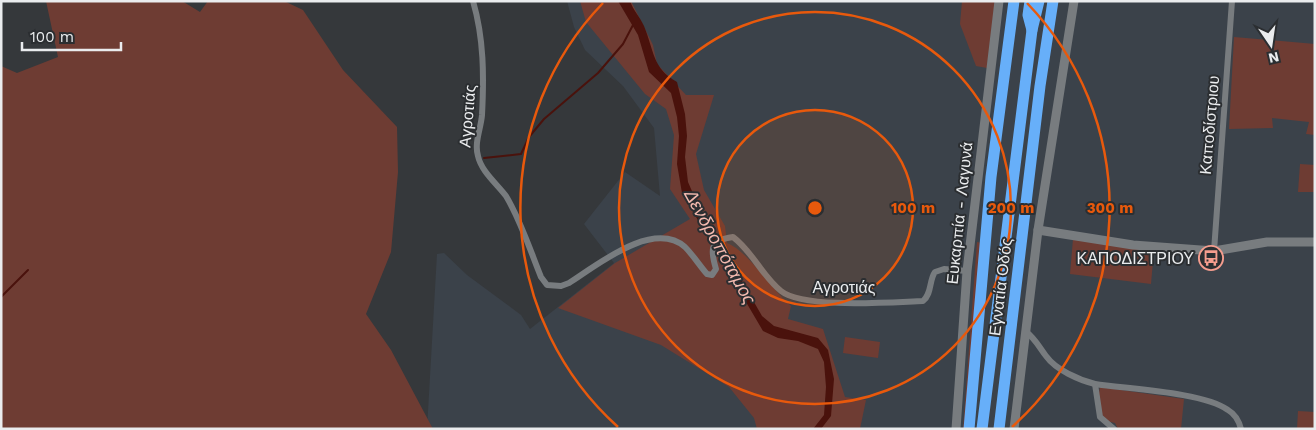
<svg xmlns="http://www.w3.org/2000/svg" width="1316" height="430" viewBox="0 0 1316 430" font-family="'Work Sans',sans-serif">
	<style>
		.built { fill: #3b424a }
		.green { fill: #6e3c33 }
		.water { fill: #4a120c }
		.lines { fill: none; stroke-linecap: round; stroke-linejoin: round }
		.stream { stroke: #4a120c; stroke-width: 2 }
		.street { stroke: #787c7f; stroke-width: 6 }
		.secondary { stroke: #787c7f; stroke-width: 9 }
		.highway { stroke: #67aff9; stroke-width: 11 }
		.ring { fill: none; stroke: #e8590c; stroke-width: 2.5 }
		.labels { text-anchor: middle; stroke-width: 4; stroke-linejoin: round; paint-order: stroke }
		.street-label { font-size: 16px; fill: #eaecee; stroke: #2b2e31 }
		.poi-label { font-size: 16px; fill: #eaecee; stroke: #2b2e31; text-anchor: end }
		.water-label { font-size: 18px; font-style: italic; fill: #f4baaf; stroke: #2b2e31 }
		.centre { fill: #e8590c; stroke: #2b2e31; stroke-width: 2.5 }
		.ring-label { font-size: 15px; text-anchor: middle; font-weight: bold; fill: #e8590c; stroke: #2b2e31; stroke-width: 4; stroke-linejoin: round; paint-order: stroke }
	</style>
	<rect width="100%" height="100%" fill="#35383b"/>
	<!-- built -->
	<path class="built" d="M567,1H1315V429H427L437,254L444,253L467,275L521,315L530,329L614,263L584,224L625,172L660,196L654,128L623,86L585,50L574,27Z"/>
	<!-- green -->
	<g class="green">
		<path d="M46,1H182L200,12L208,1H284L303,10L343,70L397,127L398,172L391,252L366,314L391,350L433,429H1V66L17,73L58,57Z"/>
		<path d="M580,1H631L653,45L657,64L686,95H714L696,154L704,190L725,226L727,243C748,251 772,290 791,306L788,319L823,329L845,397L866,400L860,429H757L754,418L729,387L661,345L558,308L615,263L690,219L670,189L674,135L666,109L645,94L586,22Z"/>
		<path d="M962,1H995L987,68L976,66L960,24Z"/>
		<path d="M1234,37L1315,44V135L1306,134L1309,122L1272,118L1273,128L1229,129Z"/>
		<path d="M1300,164L1315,165V192H1298Z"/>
		<path d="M1073,239L1154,250L1151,284L1070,274Z"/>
		<path d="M977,242L982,243L966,429H963Z"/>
		<path d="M845,337L880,342L878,358L843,353Z"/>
		<path d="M1100,387L1184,399L1181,429H1118L1115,423L1102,420L1097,404Z"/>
		<path d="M1298,411L1315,412V429H1297Z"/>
	</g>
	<!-- water -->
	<path class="water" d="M618,1H630C633,10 640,17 644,26C654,50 652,68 677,82L685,114L687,136L685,157L688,182L698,205L762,316L774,326L818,338L828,350L834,379L831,416L821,429H813L824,415L826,387L824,362L818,349L798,341L778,338L763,331L682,193L677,164L679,136L677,117L671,93L649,72L638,35Z"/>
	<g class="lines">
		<!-- stream -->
		<g class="stream">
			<path d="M484,158L521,154L529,137L544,119L598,73L623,44L633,25"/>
			<path d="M1,297L28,270"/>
		</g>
		<!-- street -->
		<g class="street">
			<path d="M473,1C484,39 484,76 482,115C481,128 474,143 478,156C481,171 497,184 506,196C521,221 530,250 541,277L547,285L561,286L569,283C596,266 653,219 685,247C693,255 700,266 707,274L712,275L716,269C711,252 708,240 733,237C753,252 762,276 781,291C803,309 892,302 923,301C932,294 929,280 935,272L944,269L967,271"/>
			<path d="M1214,251L1232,1"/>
			<path d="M1025,331C1035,338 1039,347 1046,356C1056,370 1079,380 1095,384C1127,389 1203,392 1228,410C1235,414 1239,421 1241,429"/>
			<path d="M1095,384L1100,417L1114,429"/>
		</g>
		<!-- secondary -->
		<g class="secondary">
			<path d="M1038,230L1133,245L1214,251L1267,242H1315"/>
			<path d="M956,429L967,271L999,1"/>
			<path d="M1014,429L1038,230L1074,1"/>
		</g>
		<!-- highway -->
		<g class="highway">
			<path d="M1030,1L1028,15L1032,30"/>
			<path d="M969,429L991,177L1014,1"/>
			<path d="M982,429L1032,30L1039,1"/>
			<path d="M999,429L1040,86L1053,1"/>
		</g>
	</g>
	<!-- distance rings -->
	<circle cx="815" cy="208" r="98" fill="#e8590c" fill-opacity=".12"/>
	<g class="ring">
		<circle cx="815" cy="208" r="98"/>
		<circle cx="815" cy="208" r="196"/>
		<path d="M618 427A295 295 0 0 1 603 3M1027 3A295 295 0 0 1 1012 427"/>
	</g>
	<!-- icons -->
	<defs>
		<symbol id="bus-ring" viewBox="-11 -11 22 22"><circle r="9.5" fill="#2b2e31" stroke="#f59d8e" stroke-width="1.5"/><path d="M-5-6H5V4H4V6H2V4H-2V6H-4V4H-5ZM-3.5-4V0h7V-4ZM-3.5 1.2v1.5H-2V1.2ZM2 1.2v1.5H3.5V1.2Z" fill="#f59d8e"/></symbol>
	</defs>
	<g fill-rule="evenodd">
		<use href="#bus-ring" x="1197" y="244" width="28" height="28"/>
	</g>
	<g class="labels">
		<!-- street labels -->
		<g class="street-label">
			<text transform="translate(467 116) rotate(-85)" y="6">Αγροτιάς</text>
			<text transform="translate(1209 125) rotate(-85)" y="6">Καποδίστριου</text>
			<text transform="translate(959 213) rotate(-84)" y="6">Ευκαρπία - Λαγυνά</text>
			<text x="844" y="293">Αγροτιάς</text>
			<text transform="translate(1000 287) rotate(-83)" y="6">Εγνατία Οδός</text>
		</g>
		<!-- poi labels -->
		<g class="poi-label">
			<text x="1194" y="264">ΚΑΠΟΔΙΣΤΡΙΟΥ</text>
		</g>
		<!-- water labels -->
		<g class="water-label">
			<text transform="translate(720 247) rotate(61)" y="6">Δενδροπόταμος</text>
		</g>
	</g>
	<circle cx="815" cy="208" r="8" class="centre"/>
	<g class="ring-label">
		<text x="913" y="213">100 m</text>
		<text x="1011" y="213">200 m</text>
		<text x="1110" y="213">300 m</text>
	</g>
	<!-- border -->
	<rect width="1316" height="430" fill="none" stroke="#eaecee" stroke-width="5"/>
	<!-- north arrow -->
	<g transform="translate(1271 45) rotate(167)" stroke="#2b2e31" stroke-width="4" paint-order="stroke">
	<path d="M0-4L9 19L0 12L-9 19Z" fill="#eaecee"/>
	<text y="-8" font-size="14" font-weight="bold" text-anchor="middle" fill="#eaecee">N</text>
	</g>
	<!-- scale -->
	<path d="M22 42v8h99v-8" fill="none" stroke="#eaecee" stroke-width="2.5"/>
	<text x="30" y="42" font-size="15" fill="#eaecee" stroke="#2b2e31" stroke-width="4" paint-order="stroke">100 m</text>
</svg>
